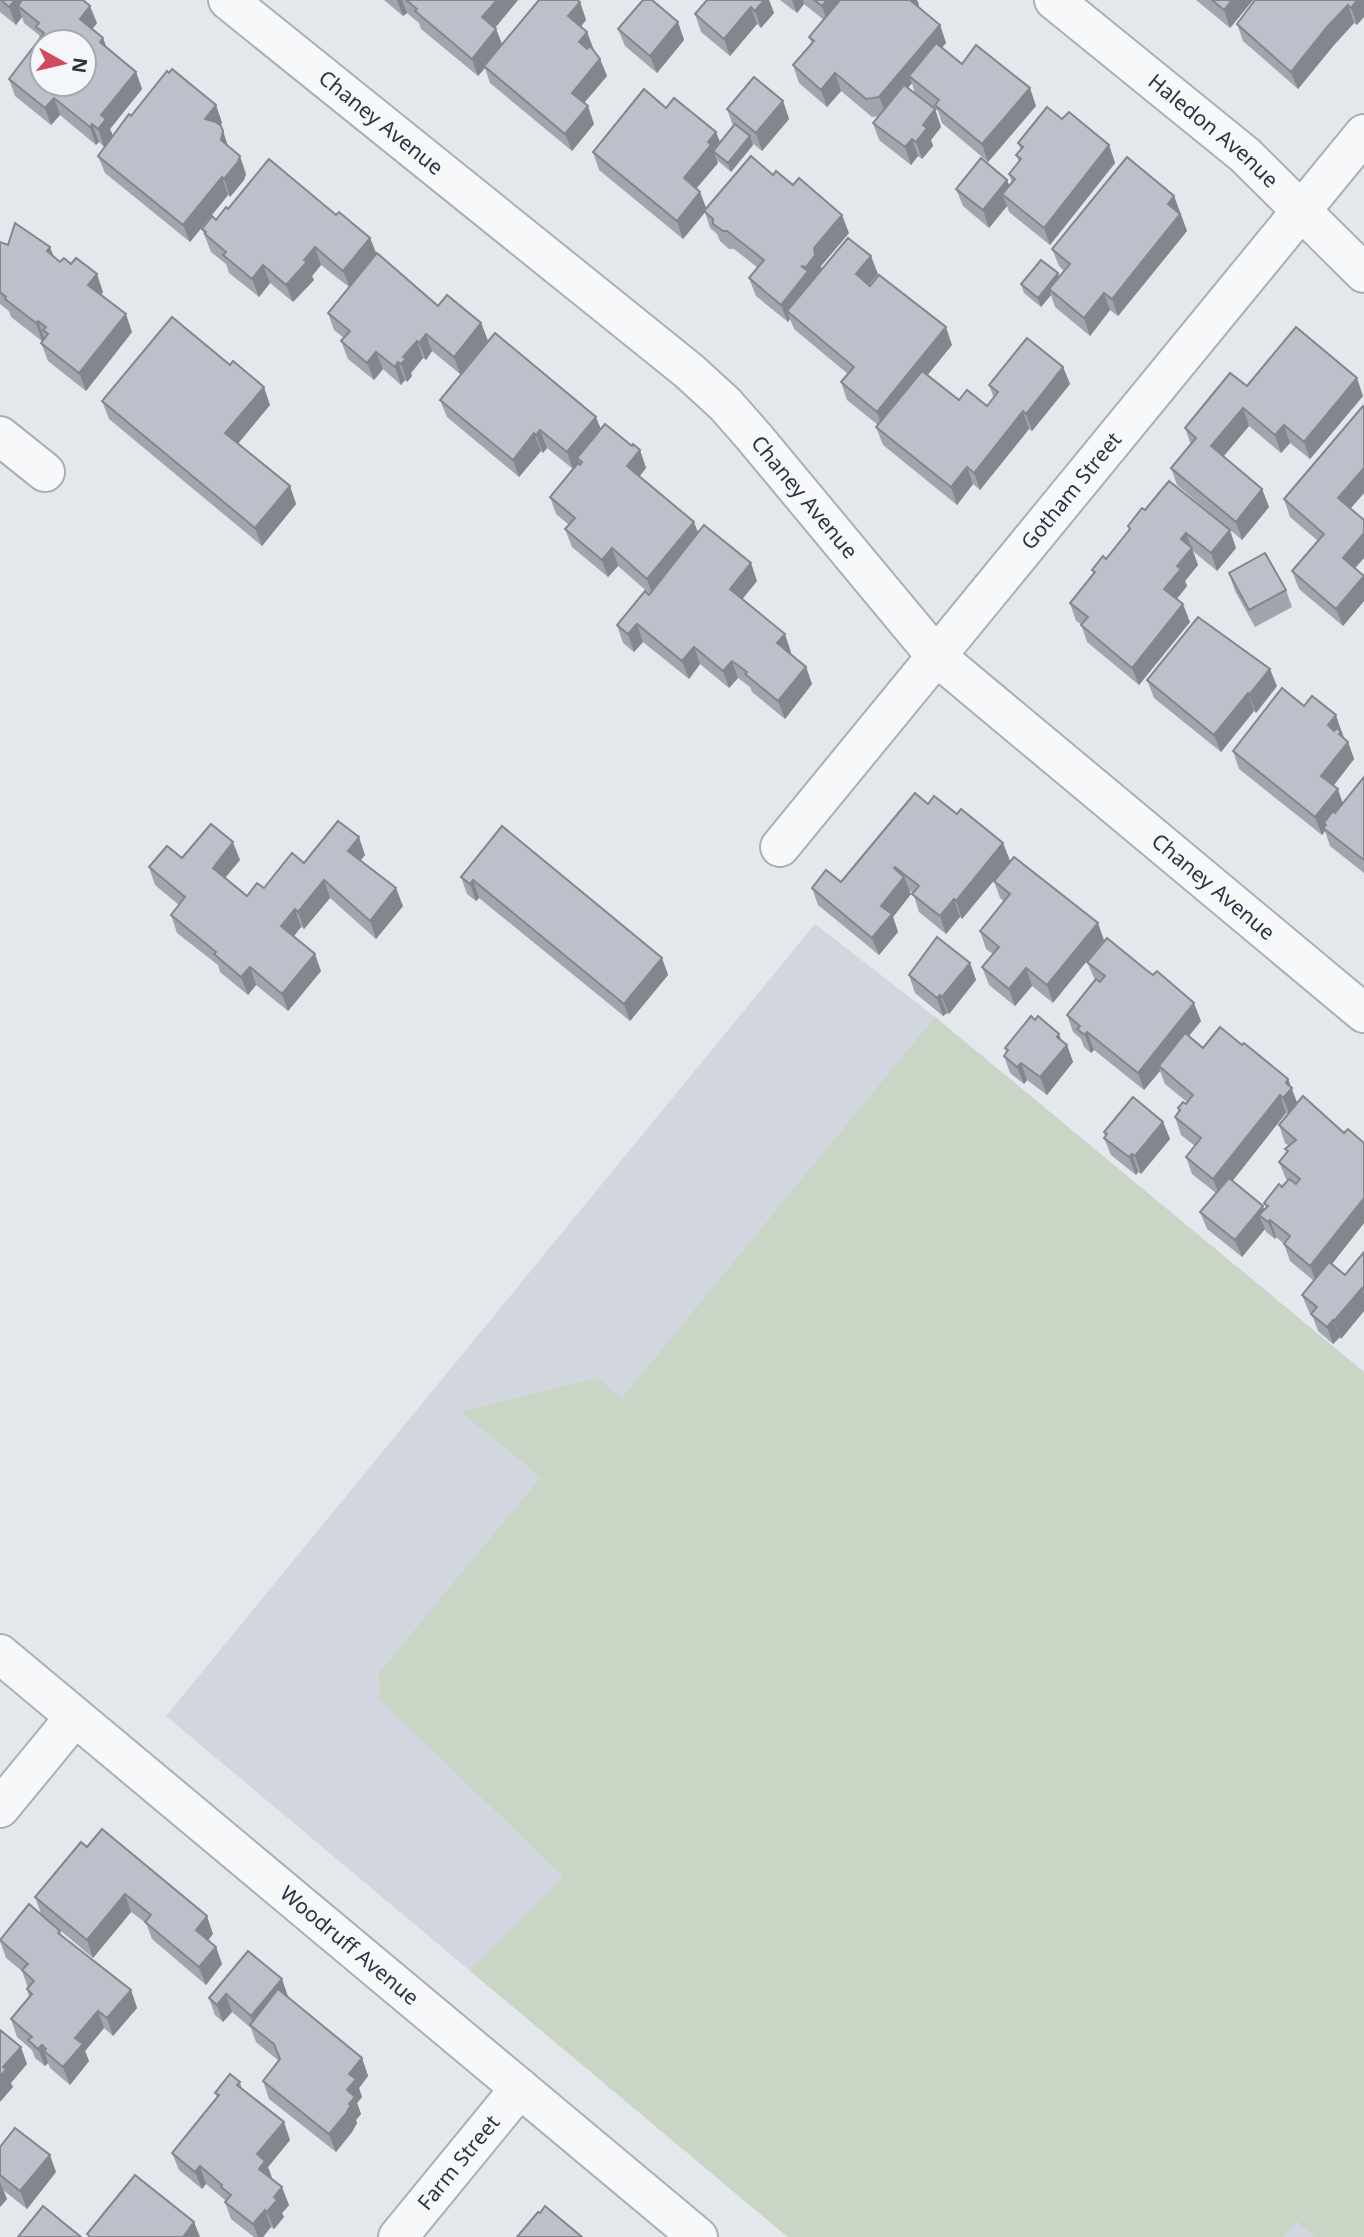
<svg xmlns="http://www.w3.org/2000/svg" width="1364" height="2237" viewBox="0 0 1364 2237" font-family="'Noto Sans',sans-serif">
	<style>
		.built { fill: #d2d6de }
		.green { fill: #c9d6c5 }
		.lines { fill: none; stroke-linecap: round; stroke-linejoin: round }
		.minor-casing { stroke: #a9aeb7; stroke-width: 42 }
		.minor { stroke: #f7f8fa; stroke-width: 38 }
		.wall { fill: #a1a5ae; fill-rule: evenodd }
		.shaded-wall { fill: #83868d }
		.building { fill: #bbc0ca; stroke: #83868d; stroke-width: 2; fill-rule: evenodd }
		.labels { text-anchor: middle; stroke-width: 5; stroke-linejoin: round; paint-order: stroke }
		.street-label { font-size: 21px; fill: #2b3445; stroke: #f4f6f9 }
	</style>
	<rect width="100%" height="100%" fill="#e4e7ec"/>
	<!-- built -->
	<path class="built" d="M815,924L935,1017L1364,1372V2237H788L166,1716Z"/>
	<!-- green -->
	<path class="green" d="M935,1017L1364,1372V2237H1314L1297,2221L1283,2237H788L470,1971L564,1877L380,1700L379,1673L541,1477L461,1412L597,1378L622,1398Z"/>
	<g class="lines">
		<defs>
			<g id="minor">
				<path id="s1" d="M228,0L689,371L725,404L754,437L936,656L1364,1013"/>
				<path id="s2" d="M1054,0L1245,155L1364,273"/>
				<path d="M0,436L45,472"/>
				<path id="s3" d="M780,847L1364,134"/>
				<path id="s4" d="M0,1654L698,2237"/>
				<path d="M0,1808L74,1718"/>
				<path id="s5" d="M398,2237L520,2088"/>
			</g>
		</defs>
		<!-- minor casing -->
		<use href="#minor" class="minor-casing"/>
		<!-- minor -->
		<use href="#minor" class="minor"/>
	</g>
	<!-- wall -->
	<g class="wall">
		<path d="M0,0L97,23L92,29L103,38L107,48L136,72L142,89L110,129L113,136L131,116L216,105L222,123L220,125L228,146L246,174L244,180L230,197L228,195L190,242L105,173L98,156L112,138L104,147L99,142L96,145L60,115L51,125L15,96L9,79L40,38L39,35L24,23L22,17L16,25L0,12Z"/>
		<path d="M384,0H518L495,28L496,29L502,44L580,2L586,20L581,26L587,32L593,50L600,59L607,76L584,103L594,124L572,151L490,83L485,68L478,76L421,29L419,23L407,13L403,16Z"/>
		<path d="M707,0H769L774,13L761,28L757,24L730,56L701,32L695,14Z"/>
		<path d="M780,0H917L919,5L918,6L940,25L946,43L942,47L962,64L1036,106L988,162L942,123L938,111L935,109L941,127L931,140L933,146L922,159L918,156L911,165L879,140L873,123L879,116L872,117L841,91L827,107L799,83L793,65L812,43L809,37L824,20L804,4L797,13ZM912,83L915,94L908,88Z"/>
		<path d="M1196,0H1253L1230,28Z"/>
		<path d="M1364,0L1357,25L1354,23L1334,45L1298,89L1243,41L1237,24Z"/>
		<path d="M678,22L684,40L657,73L625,46L618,29Z"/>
		<path d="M783,101L789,119L762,151L752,143L753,145L731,172L717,160L718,163L696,188L706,208L773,175L849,233L821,266V270L878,274L869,285L952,345L927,375L959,400L987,406L994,398L989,385L1063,367L1070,384L1032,431L1029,429L980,490L973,484L957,505L883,445L876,427L878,425L847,400L841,382L848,374L794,329L790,319L788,322L756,296L749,278L758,268L734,249H729L720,241L717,234L710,228L705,212L683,239L599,170L593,152L666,108L716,132L720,143L733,126L727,109Z"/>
		<path d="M1062,119L1109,145L1115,163L1050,245L1009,212L1007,206L989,228L963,206L956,189L1007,180L1009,186L1012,182L1009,174L1019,162L1016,155L1021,150L1018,143Z"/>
		<path d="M1174,196L1187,231L1118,316L1110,310L1090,336L1055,307L1051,295L1041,307L1024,293L1021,284L1059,277L1064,271L1059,266L1052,249Z"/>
		<path d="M228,209L336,215L370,238L376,254L438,306L481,323L488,341L460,374L432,351L426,360L423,358L411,373L412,376L407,382L405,380L401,385L383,369L374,380L348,359L341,341L344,338L334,330L328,313L349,287L321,265L312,276L314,280L293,302L270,283L259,297L229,273L226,264L211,252L202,229L216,220Z"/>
		<path d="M0,242L54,256L60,262L71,264L103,292L101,295L132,332L86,391L48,361L41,343L45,339L42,341L11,317L9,311L0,304Z"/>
		<path d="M1247,386L1363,396L1310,459L1290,443L1281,453L1249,426L1223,457L1262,489L1269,507L1242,540L1177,485L1171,468L1191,445L1185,428Z"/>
		<path d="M440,400L601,429L640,450L646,468L640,476L698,533L757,581L742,599L791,652L790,654L806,667L812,684L785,719L752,692L750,687L738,678L729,688L700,664L689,679L643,642L634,652L623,643L617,625L650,594L618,566L608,577L572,547L565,529L569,525L556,514L550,497L573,469L547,448L543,453L541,451L519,477L447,417Z"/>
		<path d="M102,401L270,405L238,443L290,486L296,504L262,546L109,419Z"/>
		<path d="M1364,407V493L1350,509L1364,520V558L1355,568L1364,575V601L1343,626L1299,589L1292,571L1318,541L1290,517L1284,499Z"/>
		<path d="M1145,510L1236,548L1217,571L1193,551L1198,565L1185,581L1187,586L1177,599L1190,622L1139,685L1087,642L1081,624L1076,621L1070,603L1094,574L1092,570L1106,559L1129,530L1128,526Z"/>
		<path d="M1229,573L1286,590L1292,607L1255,627L1235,591Z"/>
		<path d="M1147,680L1277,686L1256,713L1254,711L1221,752L1154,698Z"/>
		<path d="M1304,706L1342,732L1344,738L1348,742L1354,759L1333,786L1343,803L1364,777V873L1330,846L1325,831L1322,835L1239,769L1233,751Z"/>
		<path d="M928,804L957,814L1003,843L1010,861L962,919L960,917L946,934L919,912L913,893L909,890L911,894L893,917L898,932L879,955L818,905L812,888L841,882Z"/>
		<path d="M502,826L662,958L668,975L630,1021L479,898L476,901L467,894L461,877Z"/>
		<path d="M365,855L360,861L403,906L376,939L330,898L304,929L301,927L293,936L321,971L288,1011L256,985L248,995L220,972L218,965L177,933L171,915L179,905L155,885L149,867L182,858L240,860L225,878L247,896L264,888L304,863Z"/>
		<path d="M1014,857L1053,1003L1032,986L1015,1006L989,985L982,967L993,954L986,949L980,931L1004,901L1000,898L994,881Z"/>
		<path d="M1087,962L1201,1021L1189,1036L1203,1048L1242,1045L1288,1079L1297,1103L1344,1133L1364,1143V1223L1332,1264L1345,1275L1364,1252V1311L1341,1339L1340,1337L1333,1344L1318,1331L1312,1315L1309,1312L1302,1295L1314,1281L1290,1261L1284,1244L1276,1237L1275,1239L1266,1232L1265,1229L1242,1257L1207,1229L1200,1212L1216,1193L1192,1174L1186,1157L1195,1146L1181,1135L1175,1117L1179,1112L1178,1108L1187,1102L1165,1084L1160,1071L1144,1090L1094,1050L1091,1053L1084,1047L1081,1039L1073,1032L1067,1015L1095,980ZM1286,1113L1288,1114L1279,1125L1285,1143L1289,1146L1285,1149L1287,1153L1279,1162L1286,1179L1288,1181L1264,1203L1266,1208L1264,1210L1232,1181Z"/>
		<path d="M970,963L976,980L949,1014L947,1013L943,1016L915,993L909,975Z"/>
		<path d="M1062,1041L1067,1045L1073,1062L1047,1095L1027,1080L1024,1084L1010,1073L1004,1056L1006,1052L1005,1048Z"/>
		<path d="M1163,1122L1170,1139L1141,1174L1138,1172L1136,1175L1111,1155L1104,1138L1105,1136L1104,1132Z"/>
		<path d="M81,1842L213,1934L208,1940L216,1947L222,1964L206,1985L152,1939L146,1923L131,1912L93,1958L55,1926L60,1931L62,1936L131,1990L137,2008L113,2036L104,2028L85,2051L89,2061L70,2085L50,2068L48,2063L45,2066L35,2058L32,2050L17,2037L11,2019L29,1997L27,1989L28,1988L22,1971L6,1958L0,1941L41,1914L35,1897Z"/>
		<path d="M282,1979L288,1997L362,2058L368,2076L359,2088L362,2097L357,2103L361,2114L356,2120L357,2123L352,2132L336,2152L269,2099L263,2081L279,2061L256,2042L251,2028L232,2012L223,2022L215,2015L209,1998Z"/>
		<path d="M240,2082L242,2089L290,2140L268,2167L272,2178L289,2205L282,2213L284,2217L274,2229L271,2227L263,2237H254L231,2219L225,2202V2200L206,2184L202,2189L179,2170L172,2153L217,2097L215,2093Z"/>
		<path d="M0,2147L56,2172L27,2209L3,2190L7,2199L0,2207Z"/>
	</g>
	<!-- shaded-wall -->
	<g class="shaded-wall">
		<path d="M15,0H36L18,6L22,17L16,25L9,7Z"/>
		<path d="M397,0H402L407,13L403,16Z"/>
		<path d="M497,0H518L489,35L482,17Z"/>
		<path d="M764,0H769L774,13L761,28L755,11Z"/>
		<path d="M792,0H803L804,4L797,13Z"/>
		<path d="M827,0H848L828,24L822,6Z"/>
		<path d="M907,0H917L919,5L912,14Z"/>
		<path d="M1232,0H1253L1230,28L1224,10Z"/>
		<path d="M1357,0H1364V17L1357,25L1351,8Z"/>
		<path d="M580,2L586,20L575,34L568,16Z"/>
		<path d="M1348,5L1354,23L1334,45L1298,89L1291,72L1327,27Z"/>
		<path d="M90,6L97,23L87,36L80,19Z"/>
		<path d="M751,7L757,24L730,56L724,39Z"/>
		<path d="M678,22L684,40L657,73L650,56Z"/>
		<path d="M940,25L946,43L914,80L909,76L912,83L886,114L879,97Z"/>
		<path d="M496,29L503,47L484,66L485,68L478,76L472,59Z"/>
		<path d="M587,32L594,50L585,59L579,42Z"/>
		<path d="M103,38L109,55L100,42Z"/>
		<path d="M600,59L607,76L578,110L572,93Z"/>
		<path d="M136,72L142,89L110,129L113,136L104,147L98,129L101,115Z"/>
		<path d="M835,73L841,91L827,107L821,90Z"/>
		<path d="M1030,88L1036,106L988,162L982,144Z"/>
		<path d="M54,98L60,115L51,125L45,108Z"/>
		<path d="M783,101L789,119L762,151L756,133Z"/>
		<path d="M216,105L222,123L211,136L205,119Z"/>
		<path d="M588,106L594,124L572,151L565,134Z"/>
		<path d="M935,109L941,127L931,140L933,146L922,159L916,142L923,125Z"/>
		<path d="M92,124L99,142L96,145L90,127Z"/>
		<path d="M223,131L229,149L221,140Z"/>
		<path d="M716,132L723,150L713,151L718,163L690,196L684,178Z"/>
		<path d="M750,136L753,145L731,172L728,163Z"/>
		<path d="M912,139L918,156L911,165L905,147Z"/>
		<path d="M1109,145L1115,163L1050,245L1044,228Z"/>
		<path d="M240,156L246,174L244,180L230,197L224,179Z"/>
		<path d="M222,177L228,195L190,242L183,225Z"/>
		<path d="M1007,180L1014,197L1002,194L1007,206L989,228L983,210Z"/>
		<path d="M700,192L707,210L683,239L677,221Z"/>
		<path d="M1174,196L1187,231L1118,316L1112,299L1168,204Z"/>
		<path d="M842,215L849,233L821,266L822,272L787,311L790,319L788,322L781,305L808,272L806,267L814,248Z"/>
		<path d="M370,238L377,255L350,288L343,271Z"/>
		<path d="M50,247L57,265L47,251Z"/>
		<path d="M315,247L321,265L312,276L314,280L293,302L286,285Z"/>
		<path d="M871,256L878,274L863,292L856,274Z"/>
		<path d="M263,265L270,283L259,297L252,279Z"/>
		<path d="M1058,273L1061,282L1049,289L1051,295L1041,307L1038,298Z"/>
		<path d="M97,274L103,292L95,302L88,285Z"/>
		<path d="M1104,293L1110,310L1090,336L1084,318Z"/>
		<path d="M126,314L132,332L86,391L79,373Z"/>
		<path d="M38,321L44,338L42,341L36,323Z"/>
		<path d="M481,323L488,341L460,374L454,357Z"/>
		<path d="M946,327L952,345L883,430L877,412Z"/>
		<path d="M426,334L432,351L426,360L419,343Z"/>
		<path d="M417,341L423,358L411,373L412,376L407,382L401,364L403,357Z"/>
		<path d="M376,352L383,369L374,380L367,363Z"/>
		<path d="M398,362L405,380L401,385L395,367Z"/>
		<path d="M1063,367L1070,384L1032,431L1026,414Z"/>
		<path d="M1357,378L1363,396L1310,459L1304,442Z"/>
		<path d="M264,387L270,405L232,451L225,433Z"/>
		<path d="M1243,408L1249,426L1217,464L1211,446Z"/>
		<path d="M1023,411L1029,429L980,490L974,473Z"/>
		<path d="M596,417L603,434L577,458L579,463L573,470L567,452Z"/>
		<path d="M1284,425L1290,443L1281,453L1275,435Z"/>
		<path d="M540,430L547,448L543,453L536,435Z"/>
		<path d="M534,433L541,451L519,477L513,460Z"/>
		<path d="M640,450L646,468L634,483L627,466Z"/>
		<path d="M967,467L973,484L957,505L951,487Z"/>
		<path d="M1364,468V493L1344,516L1338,498Z"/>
		<path d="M290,486L296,504L262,546L255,528Z"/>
		<path d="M1262,489L1269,507L1242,540L1236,522Z"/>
		<path d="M694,522L701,540L653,596L647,579Z"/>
		<path d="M1230,530L1236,548L1217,571L1211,553Z"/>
		<path d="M1186,533L1198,565L1185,581L1187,586L1171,606L1164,589L1177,566L1181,539Z"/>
		<path d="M1364,533V558L1349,575L1343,558Z"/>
		<path d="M612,548L618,566L608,577L602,560Z"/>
		<path d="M751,563L757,581L736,607L730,589Z"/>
		<path d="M1364,576V601L1343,626L1336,609Z"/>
		<path d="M1183,604L1190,622L1139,685L1132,668Z"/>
		<path d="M637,624L643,642L634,652L628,634Z"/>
		<path d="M785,634L791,652L784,661L777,643Z"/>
		<path d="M694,647L700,664L689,679L682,661Z"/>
		<path d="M732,661L738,678L729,688L723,671Z"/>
		<path d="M806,667L812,684L785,719L778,701Z"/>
		<path d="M1270,669L1277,686L1256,713L1249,695Z"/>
		<path d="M1248,693L1254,711L1221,752L1214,735Z"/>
		<path d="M1336,715L1346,745L1348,742L1354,759L1328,793L1321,776L1328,725Z"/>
		<path d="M1338,789L1344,807L1326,825L1324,823L1326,830L1323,828L1325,831L1322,835L1315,817Z"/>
		<path d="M359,837L365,855L354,868L348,851Z"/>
		<path d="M233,842L240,860L219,885L213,868Z"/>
		<path d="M1003,843L1010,861L962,919L956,901Z"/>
		<path d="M895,867L901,881L904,877L911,894L893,917L898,932L879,955L872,938L881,906L894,868Z"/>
		<path d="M324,880L330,898L304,929L298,912Z"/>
		<path d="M473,880L479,898L476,901L470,884Z"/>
		<path d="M396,888L403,906L376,939L370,921Z"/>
		<path d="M954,899L960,917L946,934L940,916Z"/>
		<path d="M295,909L301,927L288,944L281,926Z"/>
		<path d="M1098,923L1104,940L1053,1003L1047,985Z"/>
		<path d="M315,954L321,971L288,1011L282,994Z"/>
		<path d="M662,958L668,975L630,1021L624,1004Z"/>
		<path d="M970,963L976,980L949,1014L942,997Z"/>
		<path d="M250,967L256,985L248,995L241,977Z"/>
		<path d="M1026,968L1032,986L1015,1006L1009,989Z"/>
		<path d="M940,995L947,1013L943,1016L937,998Z"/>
		<path d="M1194,1003L1201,1021L1162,1069L1159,1066L1160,1071L1144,1090L1138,1073Z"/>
		<path d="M1087,1032L1094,1050L1091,1053L1085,1035Z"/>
		<path d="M1059,1034L1064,1048L1067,1045L1073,1062L1047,1095L1040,1077L1057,1037Z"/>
		<path d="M1021,1063L1027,1080L1024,1084L1017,1067Z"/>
		<path d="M1288,1079L1298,1105L1290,1116L1283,1098L1286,1083Z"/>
		<path d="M1280,1095L1286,1113L1220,1197L1213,1179Z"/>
		<path d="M1163,1122L1170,1139L1141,1174L1135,1156Z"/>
		<path d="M1132,1154L1138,1172L1136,1175L1129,1157Z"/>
		<path d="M1364,1198V1223L1317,1283L1310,1266Z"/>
		<path d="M1263,1206L1268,1222L1270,1220L1276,1237L1275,1239L1268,1222L1259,1215L1265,1229L1242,1257L1235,1240Z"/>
		<path d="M1362,1288L1364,1294V1311L1341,1339L1334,1321Z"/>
		<path d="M1333,1320L1340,1337L1333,1344L1327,1327Z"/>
		<path d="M125,1894L131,1912L93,1958L87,1940Z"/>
		<path d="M207,1916L213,1934L202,1948L196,1930Z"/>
		<path d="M216,1947L222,1964L206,1985L199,1967Z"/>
		<path d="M282,1979L288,1997L256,2030L251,2016Z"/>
		<path d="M131,1990L137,2008L113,2036L107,2018Z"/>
		<path d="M226,1994L232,2012L223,2022L217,2005Z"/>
		<path d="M98,2011L104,2028L85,2051L89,2061L70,2085L63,2067L75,2038Z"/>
		<path d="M42,2045L48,2063L45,2066L38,2049Z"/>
		<path d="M21,2047L27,2064L11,2083L13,2087L0,2102V2077L3,2067Z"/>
		<path d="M362,2058L368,2076L359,2088L362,2097L357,2103L361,2114L356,2120L357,2123L352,2132L336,2152L329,2134L347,2090L349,2074Z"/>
		<path d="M284,2122L290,2140L268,2167L272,2178L259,2169L257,2154Z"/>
		<path d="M50,2155L56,2172L27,2209L20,2191Z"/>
		<path d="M200,2166L206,2184L202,2189L195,2172Z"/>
		<path d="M0,2182L7,2199L0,2207Z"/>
		<path d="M282,2187L289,2205L282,2213L284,2217L274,2229L267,2212L274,2197Z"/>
		<path d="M265,2210L271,2227L263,2237H258L253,2224Z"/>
		<path d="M194,2222L200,2237H183Z"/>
	</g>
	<!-- building -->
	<g class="building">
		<path d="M1,0H15L9,7Z"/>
		<path d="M22,0H83L90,6L80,19L103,38L100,42L136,72L101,115L106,119L98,129L92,124L90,127L54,98L45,108L9,79L44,33L36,27L39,23L18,6ZM42,42H84V84H42Z"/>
		<path d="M406,0H497L482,17L496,29L472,59L415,11L417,9Z"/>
		<path d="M539,0H577L580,2L568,16L587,32L579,42L587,49L590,46L600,59L572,93L588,106L565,134L484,66Z"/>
		<path d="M643,0H652L678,22L650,56L618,29Z"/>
		<path d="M707,0H764L755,11L751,7L724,39L695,14Z"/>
		<path d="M814,0H827L822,6Z"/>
		<path d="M840,0H910L940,25L879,97L866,99L835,73L821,90L793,65L814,41L809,37Z"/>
		<path d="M1212,0H1232L1224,10Z"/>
		<path d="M1255,0H1357L1351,8L1348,5L1327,27L1291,72L1237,24Z"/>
		<path d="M936,43L962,64L976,45L1030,88L982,144L935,105L939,100L909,76Z"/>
		<path d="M172,69L216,105L205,119L216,122L221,126L223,131L221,140L240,156L238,162L224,179L222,177L183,225L98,156L129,114L131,116L167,71L169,73Z"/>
		<path d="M754,77L783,101L756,133L727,109Z"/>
		<path d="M904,85L935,109L923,125L927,128L916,142L912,139L905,147L873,123Z"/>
		<path d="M644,89L666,108L674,98L716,132L708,142L711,145L684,178L700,192L677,221L593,152Z"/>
		<path d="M1047,107L1062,119L1069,112L1109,145L1044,228L1002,194L1015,179L1009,174L1021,159L1016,155L1023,147L1018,143Z"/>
		<path d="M735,124L750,136L728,163L713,151Z"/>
		<path d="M751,156L773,175L776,171L793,185L799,178L842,215L814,248L815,255L806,267L801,266L808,271L781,305L749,278L764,260L727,231H723L713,224V219L704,211Z"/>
		<path d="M1127,157L1174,196L1168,204L1180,214L1112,299L1104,293L1084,318L1049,289L1070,264L1052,249Z"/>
		<path d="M981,158L1007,180L983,210L956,189Z"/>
		<path d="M269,159L336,215L339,212L370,238L343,271L315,247L304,260L307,262L286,285L263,265L252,279L223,255L226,252L205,234L206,232L202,229L212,216L216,220L226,207L228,209Z"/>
		<path d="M15,223L50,247L47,251L60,262L64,258L71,264L76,258L97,274L88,285L126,314L79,373L41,343L48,334L43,330L46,327L38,321L36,323L5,299L6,297L0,292V242L8,245Z"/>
		<path d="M848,238L871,256L856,274L870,286L879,275L946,327L877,412L841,382L854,367L787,311Z"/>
		<path d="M377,253L438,306L447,295L481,323L454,357L426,334L419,343L417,341L403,357L406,359L401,364L398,362L395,367L376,352L367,363L341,341L350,331L328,313Z"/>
		<path d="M1041,260L1058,273L1038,298L1021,284Z"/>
		<path d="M172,317L230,365L233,361L264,387L225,433L290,486L255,528L102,401Z"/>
		<path d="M1296,327L1357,378L1304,442L1284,425L1275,435L1243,408L1211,446L1262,489L1236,522L1171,468L1196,438L1185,428L1230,373L1247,386Z"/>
		<path d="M495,333L596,417L567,452L540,430L536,435L534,433L513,460L440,400Z"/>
		<path d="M1027,338L1063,367L1026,414L1023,411L974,473L967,467L951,487L876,427L922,371L959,400L967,390L987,406L998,392L989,385Z"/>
		<path d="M1363,406L1364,407V468L1338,498L1364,520V533L1343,558L1364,576L1336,609L1292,571L1324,534L1284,499Z"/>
		<path d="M605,424L632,446L633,444L640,450L627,466L694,522L647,579L612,548L602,560L565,529L575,518L550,497L578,463L580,465L582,462L577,458Z"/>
		<path d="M1169,481L1230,530L1211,553L1186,533L1181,539L1192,548L1177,566L1181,569L1164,589L1183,604L1132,668L1081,625L1088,617L1070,603L1095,572L1092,570L1103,556L1106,559L1130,529L1128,526L1142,508L1145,510Z"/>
		<path d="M704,525L751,563L730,589L785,634L777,643L806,667L778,701L745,674L747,672L732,661L723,671L694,647L682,661L637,624L628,634L617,625L645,591L649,595Z"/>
		<path d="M1265,553L1286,590L1249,610L1229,573Z"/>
		<path d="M1198,617L1270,669L1249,695L1248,693L1214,735L1147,680Z"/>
		<path d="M1282,688L1304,706L1312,696L1336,715L1328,725L1334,731L1337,728L1341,732L1339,734L1348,742L1321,776L1338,789L1315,817L1233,751Z"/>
		<path d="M1364,777V860L1323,828L1326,825L1324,823L1333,811L1335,813Z"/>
		<path d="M915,793L928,804L934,796L957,814L961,809L1003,843L956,901L954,899L940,916L912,894L919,886L895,867L894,868L904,877L881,906L892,914L872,938L812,888L826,870L841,882Z"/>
		<path d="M338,821L359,837L348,851L396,888L370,921L324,880L298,912L295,909L281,926L315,954L282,994L250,967L241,977L214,954L216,952L171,915L185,897L149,867L167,846L182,858L211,824L233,842L213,868L247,896L257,883L264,888L292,853L304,863Z"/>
		<path d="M502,826L662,958L624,1004L473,880L470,884L461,877Z"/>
		<path d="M1014,857L1098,923L1047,985L1026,968L1009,989L982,967L999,947L980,931L1010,894L994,881Z"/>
		<path d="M937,937L970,963L942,997L940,995L937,998L909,975Z"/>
		<path d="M1107,938L1145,969L1153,975L1157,971L1194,1003L1138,1073L1087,1032L1085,1035L1077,1029L1080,1026L1067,1015L1096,979L1100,982L1105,976L1087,962Z"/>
		<path d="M1031,1016L1035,1020L1038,1016L1059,1034L1057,1037L1067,1045L1040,1077L1021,1063L1017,1067L1004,1056L1008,1050L1005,1048Z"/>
		<path d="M1220,1027L1242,1045L1244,1043L1288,1079L1286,1083L1292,1088L1283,1098L1280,1095L1213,1179L1186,1157L1201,1138L1175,1117L1180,1110L1178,1108L1183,1102L1186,1104L1193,1095L1159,1066L1185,1033L1203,1048Z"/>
		<path d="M1303,1096L1344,1133L1348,1129L1364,1143V1198L1310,1266L1284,1244L1290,1236L1270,1220L1268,1222L1259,1215L1268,1206L1264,1203L1279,1184L1282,1187L1289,1179L1296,1184L1300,1179L1279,1162L1288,1151L1285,1149L1296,1140L1279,1125Z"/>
		<path d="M1133,1097L1163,1122L1135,1156L1132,1154L1129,1157L1104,1138L1107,1134L1104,1132Z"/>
		<path d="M1229,1178L1263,1206L1235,1240L1200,1212Z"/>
		<path d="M1364,1252V1290L1362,1288L1334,1321L1333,1320L1327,1327L1311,1314L1317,1307L1302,1295L1329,1262L1345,1275Z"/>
		<path d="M102,1829L207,1916L196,1930L216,1947L199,1967L145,1922L151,1915L125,1894L87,1940L35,1897L81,1842L87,1847Z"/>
		<path d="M29,1904L60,1931L58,1933L131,1990L107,2018L98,2011L75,2038L83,2044L63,2067L44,2051L46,2049L42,2045L38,2049L28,2040L32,2037L11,2019L32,1994L27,1989L34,1981L22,1970L28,1964L0,1940Z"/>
		<path d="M248,1951L282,1979L251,2016L226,1994L217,2005L209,1998Z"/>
		<path d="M278,1989L362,2058L349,2074L356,2079L347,2090L355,2097L349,2104L351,2105L345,2115L329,2134L263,2081L280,2059L274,2044L250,2025Z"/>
		<path d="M0,2030L21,2047L3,2067L6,2069L0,2077Z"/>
		<path d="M230,2074L240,2082L237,2085L284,2122L257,2154L265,2161L259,2169L282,2187L274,2197L277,2200L267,2212L265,2210L253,2224L225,2202L231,2195L221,2187L222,2185L200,2166L195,2172L172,2153L219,2095L215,2093Z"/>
		<path d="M15,2128L50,2155L20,2191L0,2175V2147Z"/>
		<path d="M135,2175L194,2222L183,2237H90L87,2234Z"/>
		<path d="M43,2206L81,2237H18Z"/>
		<path d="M545,2206L582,2237H517L538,2212L540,2213Z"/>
	</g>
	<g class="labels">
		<!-- street labels -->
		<g class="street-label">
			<text dy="7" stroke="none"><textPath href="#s1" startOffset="196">Chaney Avenue</textPath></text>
			<text dy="7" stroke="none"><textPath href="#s2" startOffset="206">Haledon Avenue</textPath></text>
			<text dy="7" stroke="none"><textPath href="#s3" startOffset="460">Gotham Street</textPath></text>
			<text dy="7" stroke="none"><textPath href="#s1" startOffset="763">Chaney Avenue</textPath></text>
			<text dy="7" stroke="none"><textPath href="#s1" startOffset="1330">Chaney Avenue</textPath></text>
			<text dy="7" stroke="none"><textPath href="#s4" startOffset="455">Woodruff Avenue</textPath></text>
			<text dy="7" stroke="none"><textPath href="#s5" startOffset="96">Farm Street</textPath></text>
		</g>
	</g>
	<!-- north arrow -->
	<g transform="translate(63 63) rotate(98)"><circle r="33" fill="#f4f6f9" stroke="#a4a8b1" stroke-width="2"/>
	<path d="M0-5L12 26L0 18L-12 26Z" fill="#d1495b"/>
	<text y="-10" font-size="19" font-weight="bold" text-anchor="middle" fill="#2b3445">N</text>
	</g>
</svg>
